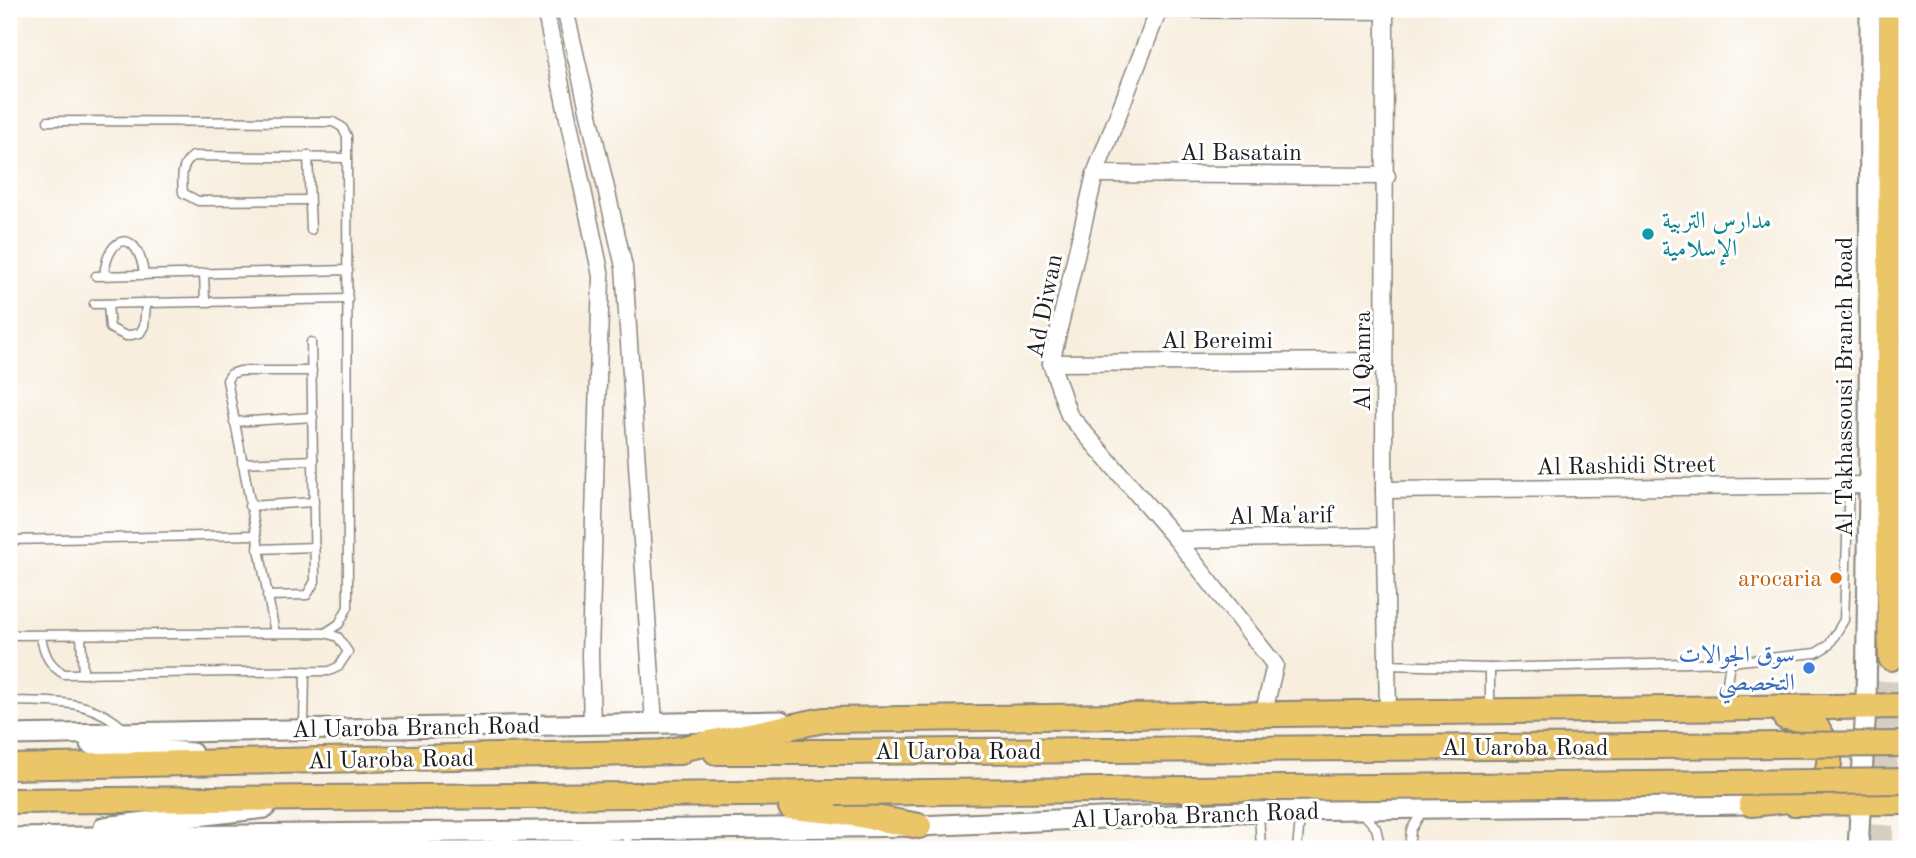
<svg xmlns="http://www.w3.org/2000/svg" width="1916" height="858" viewBox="0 0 1916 858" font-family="'Old Standard TT',Amiri,serif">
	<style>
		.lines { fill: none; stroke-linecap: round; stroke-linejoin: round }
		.primary-tunnel { stroke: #d6cec1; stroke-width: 24; stroke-dasharray: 24 12; stroke-linecap: butt }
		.service-casing { stroke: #8a857d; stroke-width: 11 }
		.minor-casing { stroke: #8a857d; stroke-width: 19 }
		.tertiary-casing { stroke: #8a857d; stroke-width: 23 }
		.primary-casing { stroke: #8a857d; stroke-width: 28 }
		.service { stroke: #fff; stroke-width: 8 }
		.minor { stroke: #fff; stroke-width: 16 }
		.tertiary { stroke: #fff; stroke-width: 19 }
		.primary { stroke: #ebc669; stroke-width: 24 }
		.primary-bridge-casing { stroke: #8a857d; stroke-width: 28; stroke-linecap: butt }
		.primary-bridge { stroke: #ebc669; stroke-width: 24 }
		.culture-dot { fill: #0f9aa8; stroke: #fff; stroke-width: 2.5 }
		.food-dot { fill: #e8710a; stroke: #fff; stroke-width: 2.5 }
		.shop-dot { fill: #3f7fe0; stroke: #fff; stroke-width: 2.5 }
		.labels { text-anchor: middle; stroke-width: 6; stroke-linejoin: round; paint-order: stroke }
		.street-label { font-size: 24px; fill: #1c1c1c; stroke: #fff }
		.culture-label { font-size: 24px; fill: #0d838f; stroke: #fff; text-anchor: start }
		.food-label { font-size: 24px; fill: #c56008; stroke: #fff; text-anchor: end }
		.shop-label { font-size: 24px; fill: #366cbe; stroke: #fff; text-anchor: end }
	</style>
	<rect width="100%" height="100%" fill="#fff"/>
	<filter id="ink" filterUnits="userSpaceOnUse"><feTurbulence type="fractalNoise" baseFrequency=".0143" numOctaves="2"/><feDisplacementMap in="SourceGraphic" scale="14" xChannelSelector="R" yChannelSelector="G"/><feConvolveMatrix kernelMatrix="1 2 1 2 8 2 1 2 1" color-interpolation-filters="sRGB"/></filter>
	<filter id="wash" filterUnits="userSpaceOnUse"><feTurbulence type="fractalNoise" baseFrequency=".00686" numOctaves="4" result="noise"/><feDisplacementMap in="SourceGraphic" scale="28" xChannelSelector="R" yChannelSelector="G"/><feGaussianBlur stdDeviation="1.57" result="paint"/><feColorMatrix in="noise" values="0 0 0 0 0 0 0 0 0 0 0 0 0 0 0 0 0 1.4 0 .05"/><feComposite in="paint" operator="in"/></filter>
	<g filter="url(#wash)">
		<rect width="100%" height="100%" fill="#f7eede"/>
	</g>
	<g filter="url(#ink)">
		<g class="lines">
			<!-- primary-tunnel -->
			<path class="primary-tunnel" d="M1880,849L1891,658"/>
			<defs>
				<g id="service">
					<path d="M48,121L333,122L342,127L347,136L348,607L339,624L325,633"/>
					<path d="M308,155L311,230"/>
					<path d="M309,200L198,201L183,193C182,178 180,166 193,156L347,158"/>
					<path d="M204,273L205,301"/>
					<path d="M96,276L348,270"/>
					<path d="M104,276C108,231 139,229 144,275"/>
					<path d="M94,304L348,299"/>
					<path d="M108,304L110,328L126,336L140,333L144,326L146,305"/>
					<path d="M234,422L313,417"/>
					<path d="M242,463L314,460"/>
					<path d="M249,506L314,502"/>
					<path d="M9,540L254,535"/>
					<path d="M258,549L315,547"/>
					<path d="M267,596L307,595L315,581L311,342"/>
					<path d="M275,633L227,380L231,374L240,371H312"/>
					<path d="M9,635L325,633L338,637L348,652L338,667L329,671L64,674C47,664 45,653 40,635"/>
					<path d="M81,635L83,674"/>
					<path d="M1388,665L1490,668L1730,662L1816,653L1829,645L1844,620L1849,485"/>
					<path d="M9,701C53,702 91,698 125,730"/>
					<path d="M1724,704L1730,662"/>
					<path d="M1490,710V668"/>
					<path d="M304,728L305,671"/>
					<path d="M1259,812L1261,849"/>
					<path d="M1362,812L1376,828L1381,849"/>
					<path d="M627,830L628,849"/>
					<path d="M593,831V849"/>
					<path d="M507,849V834"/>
					<path d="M1297,849L1301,810"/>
					<path d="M1409,849L1411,830L1423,810"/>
				</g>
				<g id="minor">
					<path d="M545,9L601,276L590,655L592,724"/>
					<path d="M565,9L624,267L654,723"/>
					<path d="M1159,9L1095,174L1051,363L1069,415L1177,540L1275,665L1263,716"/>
					<path d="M1159,9L1385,11"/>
					<path d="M1385,9L1384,490L1388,714"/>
					<path d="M1095,174L1387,176"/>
					<path d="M1051,363L1384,361"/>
					<path d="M1384,490L1869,485"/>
					<path d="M1177,540L1386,536"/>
				</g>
				<g id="tertiary">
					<path d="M9,735L781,721"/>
					<path d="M90,744L192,753"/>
					<path d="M104,827L265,808"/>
					<path d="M9,838L919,826L1286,810L1751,804"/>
					<path d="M1858,849L1866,705L1869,485L1870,9"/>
				</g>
				<g id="primary">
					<path d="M1891,658L1888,503L1892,9"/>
					<path d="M664,752L824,720L1907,706"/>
					<path d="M716,752H835"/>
					<path d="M9,767L680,752"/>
					<path d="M9,801L837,793"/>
					<path d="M1794,803L1907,802"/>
					<path d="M1751,804L1808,798C1837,773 1835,747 1810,720L1785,717"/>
					<path d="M791,807L843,812L919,826"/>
				</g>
			</defs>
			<!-- service casing -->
			<use href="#service" class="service-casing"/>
			<!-- minor casing -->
			<use href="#minor" class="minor-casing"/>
			<!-- tertiary casing -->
			<use href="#tertiary" class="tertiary-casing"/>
			<!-- primary casing -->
			<use href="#primary" class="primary-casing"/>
			<!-- service -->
			<use href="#service" class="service"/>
			<!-- minor -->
			<use href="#minor" class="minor"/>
			<!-- tertiary -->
			<use href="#tertiary" class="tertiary"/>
			<!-- primary -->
			<use href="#primary" class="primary"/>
			<defs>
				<g id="primary-bridge">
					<path d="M835,752L1907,744"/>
					<path d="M837,793L1907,781"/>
				</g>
			</defs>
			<!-- primary-bridge casing -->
			<use href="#primary-bridge" class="primary-bridge-casing"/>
			<!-- primary-bridge -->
			<use href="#primary-bridge" class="primary-bridge"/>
		</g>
	</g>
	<!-- markers -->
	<circle class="culture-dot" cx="1648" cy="234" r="7"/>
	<circle class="food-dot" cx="1836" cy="578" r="7"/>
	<circle class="shop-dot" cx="1809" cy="668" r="7"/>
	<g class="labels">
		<!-- street labels -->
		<g class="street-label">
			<text x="1241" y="160">Al Basatain</text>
			<text transform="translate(1044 306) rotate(-79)" y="8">Ad Diwan</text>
			<text x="1217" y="348">Al Bereimi</text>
			<text transform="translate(1362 361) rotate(-90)" y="8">Al Qamra</text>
			<text transform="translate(1844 387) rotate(-90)" y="8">Al Takhassousi Branch Road</text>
			<text transform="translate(1626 465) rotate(-1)" y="8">Al Rashidi Street</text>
			<text transform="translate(1281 515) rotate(-1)" y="8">Al Ma'arif</text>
			<text transform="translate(416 727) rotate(-1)" y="8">Al Uaroba Branch Road</text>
			<text x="1525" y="755">Al Uaroba Road</text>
			<text x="958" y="759">Al Uaroba Road</text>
			<text transform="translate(391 759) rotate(-1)" y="8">Al Uaroba Road</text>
			<text transform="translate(1195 815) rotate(-2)" y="8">Al Uaroba Branch Road</text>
		</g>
		<!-- culture labels -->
		<g class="culture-label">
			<text x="1662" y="228">مدارس التربية<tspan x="1662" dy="28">الإسلامية</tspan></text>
		</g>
		<!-- food labels -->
		<g class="food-label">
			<text x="1822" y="586">arocaria</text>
		</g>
		<!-- shop labels -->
		<g class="shop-label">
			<text x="1795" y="662">سوق الجوالات<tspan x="1795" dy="28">التخصصي</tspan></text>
		</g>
	</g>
	<!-- margin -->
	<rect width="1916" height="858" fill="none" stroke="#fff" stroke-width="35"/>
</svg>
